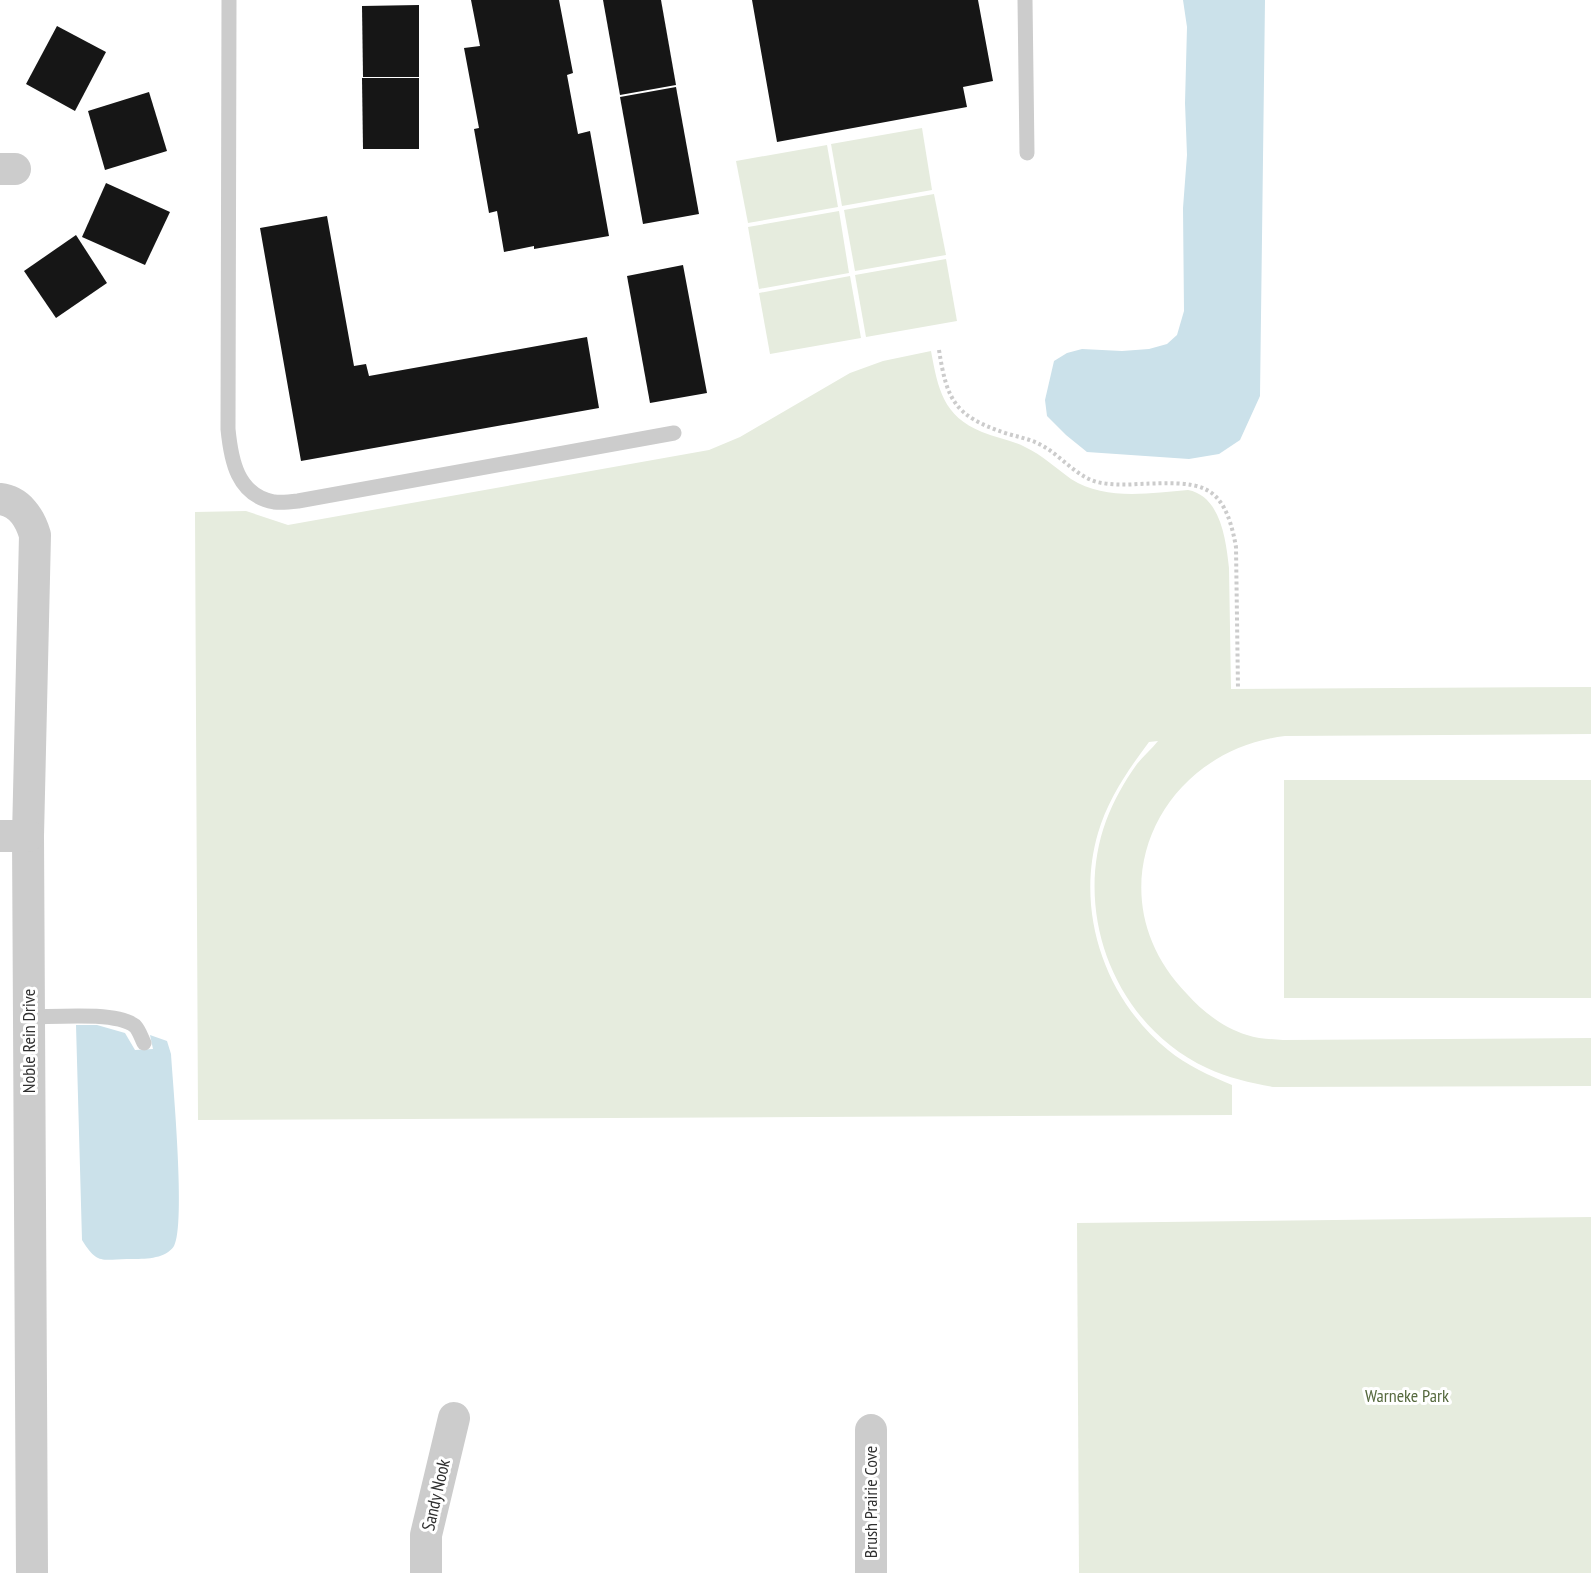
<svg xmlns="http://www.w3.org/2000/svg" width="1591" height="1573" viewBox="0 0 1591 1573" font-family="'PT Sans Narrow',sans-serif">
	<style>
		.green { fill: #e6ecde }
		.water { fill: #cbe1ea }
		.building { fill: #161616 }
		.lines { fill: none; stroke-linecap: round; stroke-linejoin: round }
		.path { stroke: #ccc; stroke-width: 4; stroke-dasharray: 3 3; stroke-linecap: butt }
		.lane { stroke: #ccc; stroke-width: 15 }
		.street { stroke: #ccc; stroke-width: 32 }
		.labels { text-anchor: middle; stroke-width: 6; stroke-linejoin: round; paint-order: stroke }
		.street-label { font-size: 18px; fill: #2f2f2f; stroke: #fff }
		.park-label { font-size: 18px; fill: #56693e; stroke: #fff }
	</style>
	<rect width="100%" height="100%" fill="#fff"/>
	<!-- green -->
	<g class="green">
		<path d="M922,128L932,190L842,206L831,144Z"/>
		<path d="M827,145L838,207L748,223L736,161Z"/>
		<path d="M934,194L946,255L855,271L844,210Z"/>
		<path d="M839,211L849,273L759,289L748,227Z"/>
		<path d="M946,259L957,321L866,337L855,275Z"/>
		<path d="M850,276L861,338L770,354L759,293Z"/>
		<path d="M931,351C938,389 943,416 982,432C996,438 1012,440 1025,447C1042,455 1056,468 1071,479C1105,501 1150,493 1188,490C1221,496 1226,541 1229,568L1231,689L1591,687V734L1285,736C1155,752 1092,897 1187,994C1203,1012 1224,1028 1247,1035C1258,1039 1272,1039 1283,1040L1591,1038V1086L1273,1087C1251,1083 1228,1078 1207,1068C1116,1026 1072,914 1106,821C1114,800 1124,782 1137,764C1143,756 1152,749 1158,741L1149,742C1128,770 1108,799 1098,833C1075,912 1105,999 1168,1050C1186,1065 1210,1076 1232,1085V1115L198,1120L195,512L246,511L288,525L709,450L740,437L850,373L883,361Z"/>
		<rect x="1284" y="780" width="307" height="218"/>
		<path d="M1591,1217V1573H1079L1077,1223Z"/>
	</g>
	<!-- water -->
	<g class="water">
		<path d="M1183,0H1265L1260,396L1240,440L1219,454L1189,459L1087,452L1066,435L1047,416L1045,400L1054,361L1067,353L1082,349L1122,351L1149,349L1167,344L1177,335L1184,311L1183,208L1187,155L1185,103L1187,27Z"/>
		<path d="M76,1025H97L125,1033L135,1050L153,1049L150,1035L167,1041L171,1054C173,1085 186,1225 174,1246C165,1260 142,1259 127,1259C101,1260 97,1264 82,1240Z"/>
	</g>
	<!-- building -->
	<g class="building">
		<path d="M471,0H559L573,73L567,75L578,134L590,131L609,236L534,249V246L504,252L497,211L489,213L474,129L479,128L464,48L480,46Z"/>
		<path d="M603,0H661L676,85L620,95Z"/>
		<path d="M752,0H978L993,81L963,87L967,107L777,142Z"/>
		<path d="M419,5V77H363L362,6Z"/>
		<path d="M57,26L106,52L75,111L26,84Z"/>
		<path d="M362,78H419V149H363Z"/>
		<path d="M676,87L699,214L643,224L620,97Z"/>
		<path d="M149,92L167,151L105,170L88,111Z"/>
		<path d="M106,183L170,212L145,265L82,237Z"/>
		<path d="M327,216L354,366L366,364L369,376L587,337L599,408L301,461L260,228Z"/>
		<path d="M76,235L107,283L56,318L24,271Z"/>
		<path d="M683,265L707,393L650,403L627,276Z"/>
	</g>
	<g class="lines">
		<!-- path -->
		<path class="path" d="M939,350C947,401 955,416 1005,433C1018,437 1031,439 1043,446C1062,457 1076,476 1097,482C1110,485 1124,485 1138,484C1199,482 1224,479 1236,547L1238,689"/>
		<!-- lane -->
		<g class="lane">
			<path d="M229,0L228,429C231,460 237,495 274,502C282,503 290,502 298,501L674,433"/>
			<path d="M1025,0L1027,153"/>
			<path d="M29,1017C54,1017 116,1011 135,1026C139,1030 141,1037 144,1043"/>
		</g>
		<!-- street -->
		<g class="street">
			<path d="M0,169H15"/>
			<path d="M0,499C19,501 30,518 35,535L28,836L32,1573"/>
			<path d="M0,836H28"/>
			<path d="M426,1573V1535L454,1418"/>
			<path d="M871,1573V1430"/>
		</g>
	</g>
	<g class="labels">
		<!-- street labels -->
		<g class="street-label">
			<text transform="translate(29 1041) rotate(-90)" y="6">Noble Rein Drive</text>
			<text transform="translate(436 1495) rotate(-77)" y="6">Sandy Nook</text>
			<text transform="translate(871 1502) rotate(-90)" y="6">Brush Prairie Cove</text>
		</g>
		<!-- park labels -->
		<g class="park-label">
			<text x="1407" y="1402">Warneke Park</text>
		</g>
	</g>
</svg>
